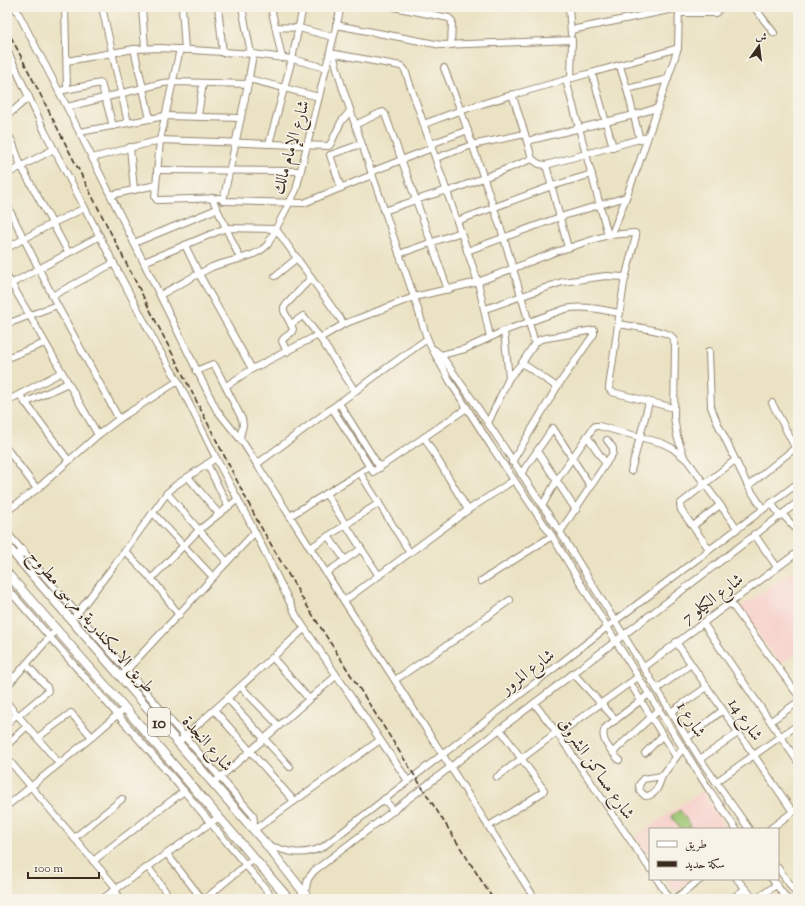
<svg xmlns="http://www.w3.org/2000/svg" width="805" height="906" viewBox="0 0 805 906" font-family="'Sorts Mill Goudy',Amiri,serif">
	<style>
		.built { fill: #f7d0cb }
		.green { fill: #9bc571; stroke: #6b7848 }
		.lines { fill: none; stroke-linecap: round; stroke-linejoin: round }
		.minor-casing { stroke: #938670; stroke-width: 8 }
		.major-casing { stroke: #938670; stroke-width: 10 }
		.minor { stroke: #fff; stroke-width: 6 }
		.major { stroke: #fff; stroke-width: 8 }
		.rail { stroke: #3b2a1e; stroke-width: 1.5; stroke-dasharray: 6 3; stroke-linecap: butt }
		.labels { text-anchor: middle; stroke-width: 3; stroke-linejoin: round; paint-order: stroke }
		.shield { fill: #f7f3e8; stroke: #73665b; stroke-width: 1 }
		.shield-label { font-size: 16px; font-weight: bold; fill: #3b2a1e }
		.street-label { font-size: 17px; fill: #3b2a1e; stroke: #f7f3e8 }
	</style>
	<rect width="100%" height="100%" fill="#f7f3e8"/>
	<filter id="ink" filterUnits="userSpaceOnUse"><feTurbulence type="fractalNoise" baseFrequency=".025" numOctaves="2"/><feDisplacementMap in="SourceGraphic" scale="8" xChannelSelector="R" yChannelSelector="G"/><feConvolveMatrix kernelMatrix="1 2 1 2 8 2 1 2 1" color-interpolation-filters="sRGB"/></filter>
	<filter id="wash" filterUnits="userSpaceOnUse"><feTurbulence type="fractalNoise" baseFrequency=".012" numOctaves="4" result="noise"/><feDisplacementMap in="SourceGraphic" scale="16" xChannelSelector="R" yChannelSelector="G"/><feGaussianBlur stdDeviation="0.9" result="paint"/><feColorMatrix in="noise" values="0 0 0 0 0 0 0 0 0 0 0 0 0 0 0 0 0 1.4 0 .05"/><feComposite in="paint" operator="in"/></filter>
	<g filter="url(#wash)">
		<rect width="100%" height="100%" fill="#ebe2c3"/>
		<!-- built -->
		<g class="built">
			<path d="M798,567V652L780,664L739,608Z"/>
			<path d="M702,791L727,829H650V857L635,837Z"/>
			<path d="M665,879H692L675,892Z"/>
		</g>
		<!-- green -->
		<path class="green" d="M680,810L691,826L687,829H680L671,816Z"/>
	</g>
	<g filter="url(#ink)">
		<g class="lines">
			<defs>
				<g id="minor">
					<path d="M15,7L67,107L216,409L244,444L344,601L535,899"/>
					<path d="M65,7L67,89"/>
					<path d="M102,7L128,123"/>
					<path d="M142,7L145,48"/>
					<path d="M182,7L185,50"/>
					<path d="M218,7L223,53"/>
					<path d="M242,7L251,54"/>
					<path d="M271,7L282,58"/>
					<path d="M394,7L449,18L452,21L451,45"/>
					<path d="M569,7L571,34"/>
					<path d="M754,7L774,33"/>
					<path d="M679,13H716L721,7"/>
					<path d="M336,25L441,45L572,40L571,78"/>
					<path d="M276,27L299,28L333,37"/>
					<path d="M571,30L679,8"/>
					<path d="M134,49L150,119"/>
					<path d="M180,49L160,140L155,197L157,200H160L223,198"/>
					<path d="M7,50L45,132L157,346L178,381L216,458L255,532L297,617L408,781"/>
					<path d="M330,53L401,66L405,70L478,282L490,337"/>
					<path d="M253,54L248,84L223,201L304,203L372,175"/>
					<path d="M333,54L342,86L414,297L426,335L431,347L451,383L491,446L552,536L615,640L708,788L736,829"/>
					<path d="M67,61L134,49L161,48L253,54L292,59L326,68"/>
					<path d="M620,66L627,89"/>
					<path d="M444,68L461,111L504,238L535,343"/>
					<path d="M592,73L613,147"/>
					<path d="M7,75L16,68"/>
					<path d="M249,79L319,97"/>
					<path d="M566,80L608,235"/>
					<path d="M59,91L101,83L113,126"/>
					<path d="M512,94L525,134"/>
					<path d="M67,107L163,83L174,82L248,84"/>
					<path d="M7,116L29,97"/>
					<path d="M198,116L203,83"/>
					<path d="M424,124C443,117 462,109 482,104C547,84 613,68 678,48"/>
					<path d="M355,125L380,113L383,112L385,114L416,200L384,211"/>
					<path d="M80,132L165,116L241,118"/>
					<path d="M7,134L12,141L21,166L68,252"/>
					<path d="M640,140L627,89L668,79"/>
					<path d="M527,141L532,159L539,164L546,165L647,137"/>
					<path d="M269,144L292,59L303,7"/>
					<path d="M431,144L468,130"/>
					<path d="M130,147L134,190"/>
					<path d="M7,154L15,150"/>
					<path d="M92,158L160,140L329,146L331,143L341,122L350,111"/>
					<path d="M436,158L472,145L525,134L527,141L634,115L657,108"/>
					<path d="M546,165L568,248"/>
					<path d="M157,170L300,171"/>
					<path d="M371,172L432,148"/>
					<path d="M7,174L54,149"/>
					<path d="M341,188L330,155L361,144"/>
					<path d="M447,190L416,200L448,290"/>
					<path d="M447,192L532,159"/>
					<path d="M111,195L156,185"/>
					<path d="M212,198L240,258"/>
					<path d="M7,205L57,305L119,419"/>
					<path d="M457,221L552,186L592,174"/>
					<path d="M612,234L638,166L678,48L679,7"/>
					<path d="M134,243L217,209"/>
					<path d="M185,245L199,274L252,369"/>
					<path d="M7,248L53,223L85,208"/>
					<path d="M467,251L560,217L626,197"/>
					<path d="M399,254L461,232"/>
					<path d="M144,262L226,228L276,229L344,324L414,297L478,282L555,252L608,235L635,233L636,236L624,283L609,387V389L612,392L674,408"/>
					<path d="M7,276L98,435"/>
					<path d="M275,276L297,258"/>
					<path d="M7,286L100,236"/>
					<path d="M160,295C177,286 194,276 212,267C229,260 257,258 268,244L296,190L341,7"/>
					<path d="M52,296L114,263"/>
					<path d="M485,309L562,282L606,276L625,277"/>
					<path d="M7,324L57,305"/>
					<path d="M291,324L303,316L318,335"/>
					<path d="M618,324C629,326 664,330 671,336C674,338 674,342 675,345L674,417L677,436L684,457"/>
					<path d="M320,338L344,324"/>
					<path d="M435,350L441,355L474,402L560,532L700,759L749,829"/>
					<path d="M709,351L711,407L717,422L748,486"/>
					<path d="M287,352L282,341C284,336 292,335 293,329L284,311V307L311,278"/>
					<path d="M441,355L465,349L504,331"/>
					<path d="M7,358L45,343"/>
					<path d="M196,371L213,364L215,366L242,419L243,425L240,437"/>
					<path d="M509,378L522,363"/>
					<path d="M226,386L252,369L318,335L355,391"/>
					<path d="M20,395L69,461"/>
					<path d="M7,401L62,372"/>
					<path d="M25,403L68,383"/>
					<path d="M339,403L380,468"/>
					<path d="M772,403L798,453"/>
					<path d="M332,408L373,472L467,408"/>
					<path d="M488,423L509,378L504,331L565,309C584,305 601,310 620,313"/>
					<path d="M587,436L606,464"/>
					<path d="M424,437L468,510"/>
					<path d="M7,449L37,489"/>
					<path d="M537,451L576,510"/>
					<path d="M512,462L557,387L594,334V330L541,339L535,343L522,363L557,387"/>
					<path d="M207,464L228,506"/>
					<path d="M257,464L374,377L427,339"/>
					<path d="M631,471L649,402"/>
					<path d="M360,473L410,553"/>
					<path d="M521,474L553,428L591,487"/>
					<path d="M188,477L219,514"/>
					<path d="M167,493L227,562"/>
					<path d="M326,494L379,576"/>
					<path d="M771,503L780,515"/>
					<path d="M542,506L557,480L593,428L595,426H599L662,443L672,448L687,460L737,528"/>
					<path d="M763,509L748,486L795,448"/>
					<path d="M7,511L37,489L98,435L119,419L178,381"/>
					<path d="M153,513L213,577"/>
					<path d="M782,514L798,531"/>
					<path d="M290,516L369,467"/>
					<path d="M693,526L720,505"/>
					<path d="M560,532L613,453V448L607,440"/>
					<path d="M7,533L253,815L254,821L253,829"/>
					<path d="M754,534L777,567"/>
					<path d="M328,536L345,560"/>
					<path d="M310,548L379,503"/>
					<path d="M709,549L681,510L680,504L735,460"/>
					<path d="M125,551L156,584L179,615"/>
					<path d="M326,573L361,549"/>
					<path d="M151,579L199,530L238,499"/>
					<path d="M481,581L552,536"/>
					<path d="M7,588L184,791L274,899"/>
					<path d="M344,601L468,510L514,480"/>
					<path d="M730,602L798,695"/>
					<path d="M76,615L125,551L167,493L176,485L216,458"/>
					<path d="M703,623L798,762"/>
					<path d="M676,642L793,812"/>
					<path d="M273,658L309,699"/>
					<path d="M643,668L798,552"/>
					<path d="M7,671L14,678"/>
					<path d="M124,673L255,532"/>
					<path d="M573,673L616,720"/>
					<path d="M395,680L453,641L510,600"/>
					<path d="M630,683L676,757"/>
					<path d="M7,686L56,630"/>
					<path d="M241,687L279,726"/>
					<path d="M657,689L691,664"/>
					<path d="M228,699L290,767"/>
					<path d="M7,703L59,763"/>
					<path d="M534,703L558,734L650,869"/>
					<path d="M215,711L294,801"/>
					<path d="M671,712L707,687"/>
					<path d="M18,716L48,691L47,687L26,664"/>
					<path d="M771,721L798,702"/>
					<path d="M7,724L17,714"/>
					<path d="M558,734L638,677"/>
					<path d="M37,738L71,713L92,737"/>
					<path d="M687,738L723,710"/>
					<path d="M182,739L304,629"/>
					<path d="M7,745L27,726"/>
					<path d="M613,752L659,710"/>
					<path d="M645,753L663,735"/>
					<path d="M7,758L117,889"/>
					<path d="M700,759L738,733"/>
					<path d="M619,760C612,751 599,740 605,728L649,694"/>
					<path d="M662,776C659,784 657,796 645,796L640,791L639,785L643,779Z"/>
					<path d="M662,776L683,748"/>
					<path d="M497,777L557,732"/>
					<path d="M217,780C257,746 296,710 336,676"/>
					<path d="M716,782L781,736L798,725"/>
					<path d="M384,799L394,811"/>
					<path d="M7,806L92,737L125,708"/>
					<path d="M489,826L543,792L544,790L500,729"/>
					<path d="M770,829L798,808"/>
					<path d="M254,830L380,740"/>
					<path d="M74,838L122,799"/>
					<path d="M265,844C287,852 301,857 323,847L615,621L798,483"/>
					<path d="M167,854L202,899"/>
					<path d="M93,861L184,791"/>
					<path d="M148,867L171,899"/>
					<path d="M778,868L798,896"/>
					<path d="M657,879L670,899"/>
					<path d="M737,879L754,899"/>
					<path d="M772,879L787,899"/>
					<path d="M115,891L121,899"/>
					<path d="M305,892L308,879L314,871L798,502"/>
					<path d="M102,899L219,817"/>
					<path d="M205,899L254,858"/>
					<path d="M675,899L701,879"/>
					<path d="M732,899L745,889"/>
					<path d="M756,899L776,885"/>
				</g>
				<g id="major">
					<path d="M7,546L265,843L309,899"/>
					<path d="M17,557L23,551"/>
					<path d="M7,573L125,708L289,899"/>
				</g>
			</defs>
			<!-- minor casing -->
			<use href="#minor" class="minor-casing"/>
			<!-- major casing -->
			<use href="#major" class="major-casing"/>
			<!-- minor -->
			<use href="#minor" class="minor"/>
			<!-- major -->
			<use href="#major" class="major"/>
			<!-- rail -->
			<path class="rail" d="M7,29L258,522L302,598L493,899"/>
		</g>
	</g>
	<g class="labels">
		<!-- shield labels -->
		<rect class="shield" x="148" y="708" width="22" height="28" rx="3"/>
		<g class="shield-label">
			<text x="159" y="728">10</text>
		</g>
		<!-- street labels -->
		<g class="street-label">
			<text transform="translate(290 147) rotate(-74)" y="6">شارع الإمام مالك</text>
			<text transform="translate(712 598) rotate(-37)" y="6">شارع الكيلو 7</text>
			<text transform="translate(92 621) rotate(49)" y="6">طريق الاسكندرية, مرسى مطروح</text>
			<text transform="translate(527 671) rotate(-37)" y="6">شارع المرور</text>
			<text transform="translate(692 719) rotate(58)" y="6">شارع 1</text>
			<text transform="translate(746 719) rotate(56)" y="6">شارع 14</text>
			<text transform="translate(208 743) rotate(49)" y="6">شارع النجدة</text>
			<text transform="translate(597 768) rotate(55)" y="6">شارع مساكن الشروق</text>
		</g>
	</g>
	<!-- margin -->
	<rect width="805" height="906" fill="none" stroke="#f7f3e8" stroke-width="24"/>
	<!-- legend -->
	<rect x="649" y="828" width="130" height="52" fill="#f7f3e8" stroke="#aca397"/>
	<rect x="657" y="841" width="20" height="6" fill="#ffffff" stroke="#aca397"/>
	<text x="685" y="848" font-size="12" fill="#3b2a1e">طريق</text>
	<rect x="657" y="861" width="20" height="6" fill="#3b2a1e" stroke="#aca397"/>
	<text x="685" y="868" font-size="12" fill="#3b2a1e">سكة حديد</text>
	<!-- north arrow -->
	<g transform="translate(759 46) rotate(14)" stroke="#f7f3e8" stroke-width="3" paint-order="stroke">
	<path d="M0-3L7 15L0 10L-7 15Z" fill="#3b2a1e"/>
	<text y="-6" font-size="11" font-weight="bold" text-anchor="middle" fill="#3b2a1e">ش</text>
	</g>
	<!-- scale -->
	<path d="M28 872v6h71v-6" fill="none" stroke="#3b2a1e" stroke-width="2"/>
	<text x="34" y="872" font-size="12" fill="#3b2a1e" stroke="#f7f3e8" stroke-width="3" paint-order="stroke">100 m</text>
</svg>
